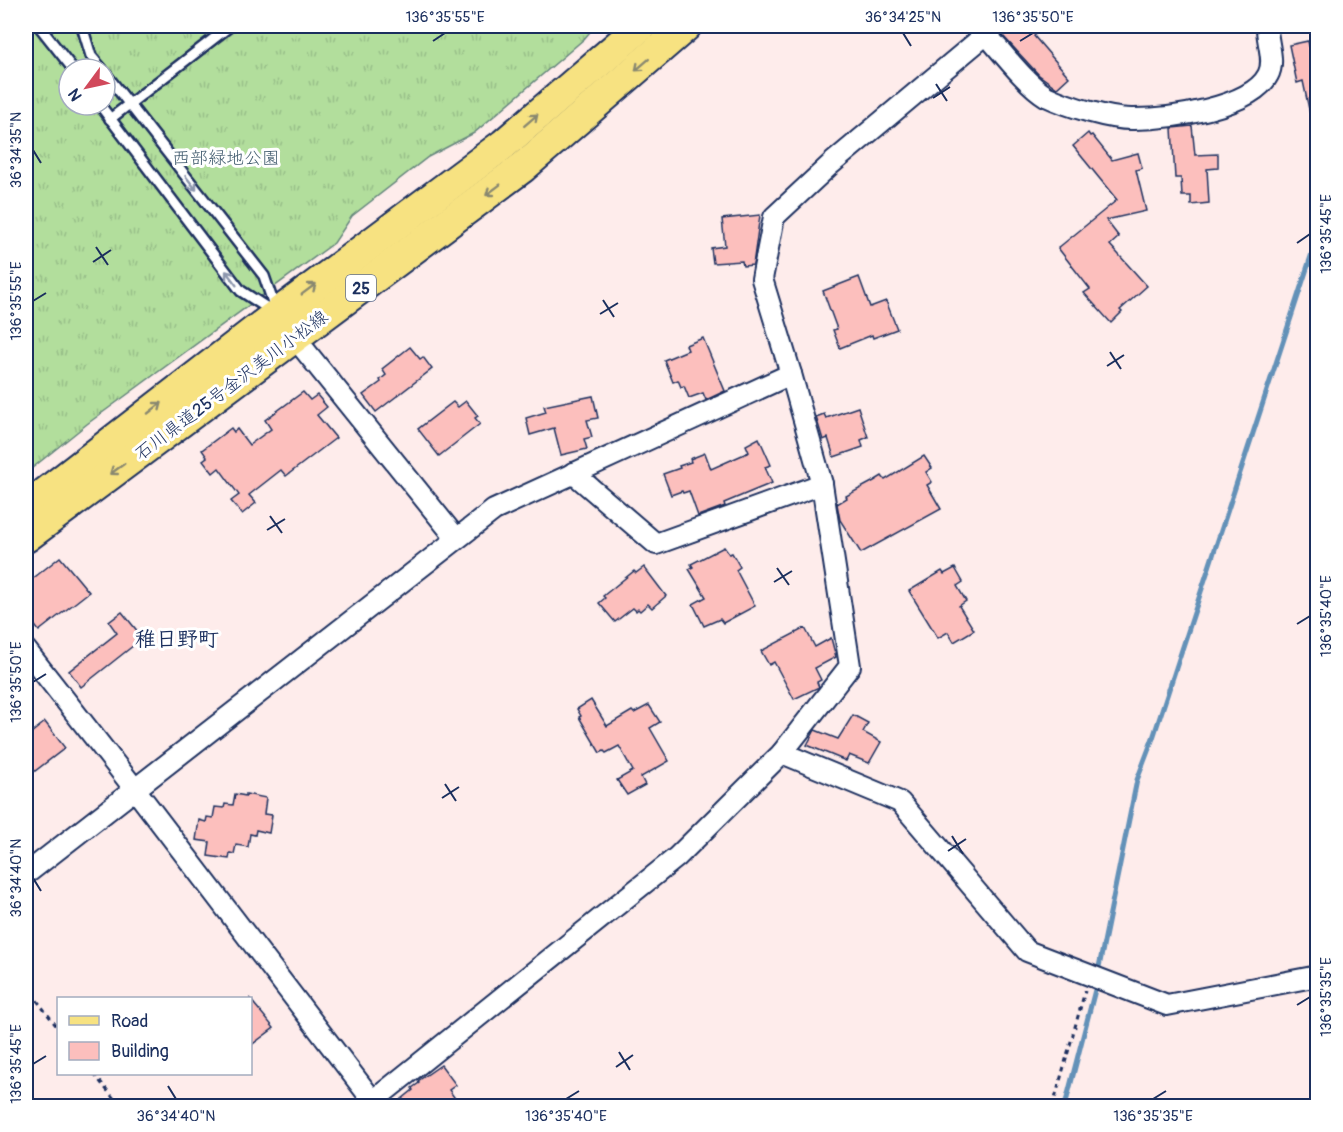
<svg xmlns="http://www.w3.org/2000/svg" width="1343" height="1132" viewBox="0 0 1343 1132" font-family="Pangolin,'Klee One',sans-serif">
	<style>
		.grass { fill: url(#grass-tufts); stroke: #66867d; stroke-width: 1.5; fill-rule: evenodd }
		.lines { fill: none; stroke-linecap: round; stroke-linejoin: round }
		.stream { stroke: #6391b8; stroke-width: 5 }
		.building { fill: #fcbfbd; stroke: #1b2f5e; stroke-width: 1.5 }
		.lane-casing { stroke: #1b2f5e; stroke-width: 14 }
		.street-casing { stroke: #1b2f5e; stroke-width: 24 }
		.secondary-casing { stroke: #1b2f5e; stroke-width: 32 }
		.primary-casing { stroke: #1b2f5e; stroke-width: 34 }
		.path { stroke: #1b2f5e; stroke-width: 3; stroke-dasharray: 4.5 4.5; stroke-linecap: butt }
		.lane { stroke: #fff; stroke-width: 9 }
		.street { stroke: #fff; stroke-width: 20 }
		.secondary { stroke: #fff; stroke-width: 27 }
		.primary { stroke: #f7e281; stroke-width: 30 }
		.oneway { stroke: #898870 }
		.oneway2 { stroke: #8d97ae }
		.ticks { fill: none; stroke: #1b2f5e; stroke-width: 2 }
		.labels { text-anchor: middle; stroke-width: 6; stroke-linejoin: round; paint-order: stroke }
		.shield { fill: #fff; stroke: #5f6d8e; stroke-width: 1.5 }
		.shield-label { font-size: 16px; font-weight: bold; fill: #1b2f5e }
		.park-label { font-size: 18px; fill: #415b6e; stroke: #fff }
		.street-label { font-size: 18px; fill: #1b2f5e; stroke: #fff }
		.quarter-label { font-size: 21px; font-weight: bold; fill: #1b2f5e; stroke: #fff }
		.neatline { fill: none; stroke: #1b2f5e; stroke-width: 2 }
		.ticks-label { font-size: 15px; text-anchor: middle; fill: #1b2f5e }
	</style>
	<defs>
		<pattern id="grass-tufts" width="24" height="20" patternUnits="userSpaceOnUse" patternTransform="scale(1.5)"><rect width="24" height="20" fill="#b2de9c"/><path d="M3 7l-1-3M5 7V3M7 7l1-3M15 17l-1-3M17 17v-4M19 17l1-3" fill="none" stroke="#98bf89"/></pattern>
	</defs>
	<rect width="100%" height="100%" fill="#feeceb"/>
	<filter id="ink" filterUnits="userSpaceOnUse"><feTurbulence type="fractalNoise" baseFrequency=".0167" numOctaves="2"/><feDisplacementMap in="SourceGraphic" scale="12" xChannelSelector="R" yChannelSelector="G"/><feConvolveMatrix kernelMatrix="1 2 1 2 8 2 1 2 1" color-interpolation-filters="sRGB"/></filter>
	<g filter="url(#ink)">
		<!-- grass -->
		<path class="grass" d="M26,26H595L584,39L474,133L428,157L352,216L334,243L87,424L26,473ZM69,69H105V105H69Z"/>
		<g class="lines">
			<!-- stream -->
			<g class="stream">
				<path d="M1099,967L1137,780L1153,738L1318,235"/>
				<path d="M1065,1106L1096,986"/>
			</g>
		</g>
		<!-- building -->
		<g class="building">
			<path d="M1014,26H1046L1034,36L1069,77L1057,88L1039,75L1003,36Z"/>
			<path d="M1308,41L1313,67L1317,66V118L1311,119L1303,81L1297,83L1289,45Z"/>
			<path d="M1192,126L1195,155L1218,154V168L1207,169L1209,203L1191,205V196H1182L1181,178H1175L1172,128Z"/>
			<path d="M1088,133L1090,136L1092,135L1112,160L1138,153L1142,168L1136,170L1146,211L1106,220L1119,237L1110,245L1147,286L1120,310L1122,312L1111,323L1084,293L1090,289L1058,248L1117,200L1073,146Z"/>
			<path d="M760,215L753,265L743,266L742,261L713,263L711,248L725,246L722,219Z"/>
			<path d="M859,277L870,307L886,301L897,329L873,338L872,335L840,348L833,330L837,329L823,291Z"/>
			<path d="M703,338L725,391L706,400L703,393L689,398L684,386L681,387L678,380L673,382L664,360L688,350L686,345Z"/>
			<path d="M410,347L420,359L423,357L432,369L376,412L363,395L381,382L380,380L386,375L382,369Z"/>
			<path d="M303,392L310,400L317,395L327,407L317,415L336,438L286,476L281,470L249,495L256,503L242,514L231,501L239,495L219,468L213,473L203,460L207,457L202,450L231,428L234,432L237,429L249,445L271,429L265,420Z"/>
			<path d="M593,396L598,418L587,420L592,437L584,439L587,449L561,455L554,428L530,435L526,418L546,412L544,406Z"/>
			<path d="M466,401L478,416L475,418L480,424L439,456L418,429L453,402L458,407Z"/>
			<path d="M858,407L868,437L861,440L863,447L834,457L828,438L823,440L816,417L824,414L826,418Z"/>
			<path d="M759,438L771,465L765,467L772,483L724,503L725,506L698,516L689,491L683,493L682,491L671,495L663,474L680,468L679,466L691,462L690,459L705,453L711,469L749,452L746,445Z"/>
			<path d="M924,456L932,468L926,472L932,482L927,485L941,509L861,553L840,520L837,504L847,498L846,496L874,481L882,476L885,480Z"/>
			<path d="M724,547L729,554L732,553L740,567L736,570L755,606L723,623L720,619L704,626L693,604L706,597L689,569L693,567L691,564Z"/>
			<path d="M60,557L89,592L39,631L26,614V584Z"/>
			<path d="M644,567L666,596L652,608L648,604L640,611L638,609L636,611L633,608L615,622L599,603L605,598L603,596L634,571L636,573Z"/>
			<path d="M955,568L963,582L957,586L966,601L959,606L974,630L954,642L948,632L938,638L909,591L942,571L944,574Z"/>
			<path d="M122,612L143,638L81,687L69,671L117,633L109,622Z"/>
			<path d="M805,628L815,647L831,638L836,657L815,668L821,680L817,682L819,687L794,699L774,662L769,665L761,651Z"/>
			<path d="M591,700L607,726L632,711L634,713L649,705L660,722L650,728L669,761L641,777L645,785L627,795L617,780L633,771L619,746L606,753L604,751L600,753L579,717L581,716L577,709Z"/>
			<path d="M853,715L868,723L863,732L881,742L869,763L849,755L846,761L807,745L815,730L838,739Z"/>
			<path d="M45,722L65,748L26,778V737Z"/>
			<path d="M235,794L246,796V794L266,798L264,814L272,815L269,833L256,830L255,835L250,834L248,847L236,845L234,854L230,853L229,859L208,856L210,842L196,840L199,820L206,822L207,817L213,818L215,807L224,808L225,804L233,805Z"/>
			<path d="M250,999L274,1028L250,1046Z"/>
			<path d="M441,1065L456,1085L449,1090L461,1107H392L413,1090L412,1088L419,1083L418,1081Z"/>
		</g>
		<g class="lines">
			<defs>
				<g id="lane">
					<path d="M39,26L73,69"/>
					<path d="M82,26L91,56L102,69"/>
					<path d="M105,73L264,276L276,311"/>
					<path d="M100,105L241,291L272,311"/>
					<path d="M110,119L230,26"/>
				</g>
				<g id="street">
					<path d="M986,34C1001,51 1027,85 1046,96C1067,106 1111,120 1134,119C1168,119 1251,108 1268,75C1276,61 1266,40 1267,26"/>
					<path d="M287,328L456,538"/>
					<path d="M791,374L822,484"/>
					<path d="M573,473L656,544L822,484L850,666L782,753"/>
					<path d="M26,650L134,788L373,1101L677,857L782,753L900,802L1027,951L1167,1005L1318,976"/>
					<path d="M26,874L494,510L791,374L762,279L774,217L831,164L996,26"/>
				</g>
				<path id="secondary" d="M373,1101L375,1106"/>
				<g id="primary">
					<path d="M26,508L277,314L504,144L641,26"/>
					<path d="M26,537L523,167L686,26"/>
				</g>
			</defs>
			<!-- lane casing -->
			<use href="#lane" class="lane-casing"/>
			<!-- street casing -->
			<use href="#street" class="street-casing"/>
			<!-- secondary casing -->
			<use href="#secondary" class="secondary-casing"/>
			<!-- primary casing -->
			<use href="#primary" class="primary-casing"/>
			<!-- path -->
			<g class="path">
				<path d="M26,986L58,1028"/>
				<path d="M94,1074L120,1106"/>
				<path d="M1053,1106L1085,991"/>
			</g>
			<!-- lane -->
			<use href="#lane" class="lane"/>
			<!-- street -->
			<use href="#street" class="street"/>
			<!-- secondary -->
			<use href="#secondary" class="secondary"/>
			<!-- primary -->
			<use href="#primary" class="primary"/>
		</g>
		<!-- one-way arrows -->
		<defs><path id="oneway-shaft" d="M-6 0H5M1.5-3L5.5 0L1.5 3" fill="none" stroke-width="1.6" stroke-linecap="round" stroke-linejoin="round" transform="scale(1.5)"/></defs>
		<g class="oneway">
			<use href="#oneway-shaft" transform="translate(642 65) rotate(139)"/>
			<use href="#oneway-shaft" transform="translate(531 120) rotate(-41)"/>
			<use href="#oneway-shaft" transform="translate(493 190) rotate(143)"/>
			<use href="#oneway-shaft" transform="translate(309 289) rotate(-37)"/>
			<use href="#oneway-shaft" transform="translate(155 408) rotate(-38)"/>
			<use href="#oneway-shaft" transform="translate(117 469) rotate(144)"/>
		</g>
		<g class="oneway2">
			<use href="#oneway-shaft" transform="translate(191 183) rotate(52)"/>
			<use href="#oneway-shaft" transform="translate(231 278) rotate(-127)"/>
		</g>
	</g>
	<!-- ticks -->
	<path class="ticks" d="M903,33L911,46M433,41L445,33M1020,41L1033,33M936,84L947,101M933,98L950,87M33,150L41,163M1297,243L1310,234M96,247L108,265M93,262L111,250M603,300L614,317M33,301L46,293M600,314L618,303M1110,352L1121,369M1107,366L1124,355M270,516L282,533M267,530L285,519M777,568L789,585M774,582L792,571M1297,624L1310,616M33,682L46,674M445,784L456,801M442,798L459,787M952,836L963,854M948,851L966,839M33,878L41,891M1297,1005L1310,997M619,1052L630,1070M33,1064L46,1056M616,1067L633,1055M168,1086L176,1099M566,1099L579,1091M1153,1099L1166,1091"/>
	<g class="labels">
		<!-- shield labels -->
		<rect class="shield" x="346" y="275" width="30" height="26" rx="4.5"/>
		<g class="shield-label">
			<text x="361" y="294">25</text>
		</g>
		<!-- park labels -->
		<g class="park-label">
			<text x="226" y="164">西部緑地公園</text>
		</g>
		<!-- street labels -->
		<g class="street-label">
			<text transform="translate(231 385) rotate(-37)" y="6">石川県道25号金沢美川小松線</text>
		</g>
		<!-- quarter labels -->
		<g class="quarter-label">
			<text x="177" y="646">稚日野町</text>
		</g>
	</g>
	<!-- margin -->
	<rect width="1343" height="1132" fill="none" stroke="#fff" stroke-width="66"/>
	<!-- legend -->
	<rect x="57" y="997" width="195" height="78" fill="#ffffff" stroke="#a4acbf" stroke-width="1.5"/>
	<rect x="69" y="1016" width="30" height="9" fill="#f7e281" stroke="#a4acbf" stroke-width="1.5"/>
	<text x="111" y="1027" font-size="18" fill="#1b2f5e">Road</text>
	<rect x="69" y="1042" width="30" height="18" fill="#fcbfbd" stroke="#a4acbf" stroke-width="1.5"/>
	<text x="111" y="1057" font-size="18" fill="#1b2f5e">Building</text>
	<!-- north arrow -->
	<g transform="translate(87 87) rotate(237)"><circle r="28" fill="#ffffff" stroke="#a4acbf" stroke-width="1.5"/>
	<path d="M0-4.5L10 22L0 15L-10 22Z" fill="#d1495b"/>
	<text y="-9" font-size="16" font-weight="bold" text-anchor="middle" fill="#1b2f5e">N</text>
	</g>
	<rect x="33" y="33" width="1277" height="1066" class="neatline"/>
	<g class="ticks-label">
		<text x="445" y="22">136°35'55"E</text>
		<text x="903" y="22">36°34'25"N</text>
		<text x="1033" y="22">136°35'50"E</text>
		<text transform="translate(16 150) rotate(-90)" y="5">36°34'35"N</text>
		<text transform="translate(1326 234) rotate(-90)" y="5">136°35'45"E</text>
		<text transform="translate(16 301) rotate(-90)" y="5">136°35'55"E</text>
		<text transform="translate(1326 616) rotate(-90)" y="5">136°35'40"E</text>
		<text transform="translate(16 682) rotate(-90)" y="5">136°35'50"E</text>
		<text transform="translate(16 878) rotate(-90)" y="5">36°34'40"N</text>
		<text transform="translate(1326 997) rotate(-90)" y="5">136°35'35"E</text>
		<text transform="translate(16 1064) rotate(-90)" y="5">136°35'45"E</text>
		<text x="176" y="1121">36°34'40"N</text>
		<text x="566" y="1121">136°35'40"E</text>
		<text x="1153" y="1121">136°35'35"E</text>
	</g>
</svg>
